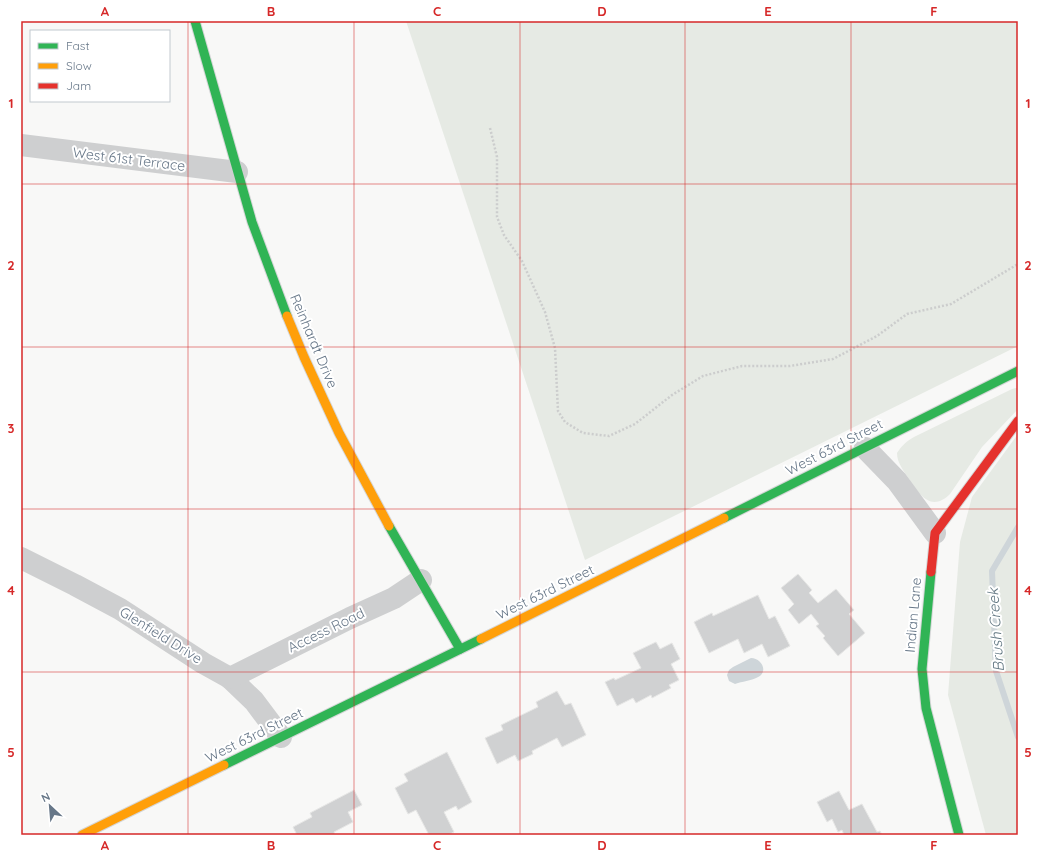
<svg xmlns="http://www.w3.org/2000/svg" width="1039" height="856" viewBox="0 0 1039 856" font-family="Quicksand,sans-serif">
	<style>
		.green { fill: #e6eae4 }
		.water { fill: #ced5d9 }
		.lines { fill: none; stroke-linecap: round; stroke-linejoin: round }
		.stream { stroke: #ced5d9; stroke-width: 6 }
		.building { fill: #d0d1d2; stroke: #e7e7e6 }
		.fast-casing { stroke: #d5d6d7; stroke-width: 11 }
		.slow-casing { stroke: #d5d6d7; stroke-width: 11 }
		.jam-casing { stroke: #d5d6d7; stroke-width: 11 }
		.path { stroke: #cccdcd; stroke-width: 2.5; stroke-dasharray: 2 2; stroke-linecap: butt }
		.street { stroke: #cecfd0; stroke-width: 22 }
		.fast { stroke: #30b455; stroke-width: 9 }
		.slow { stroke: #ff9f0a; stroke-width: 9 }
		.jam { stroke: #e5322d; stroke-width: 9 }
		.grid { fill: none; stroke: #d62828; stroke-width: 1; stroke-opacity: 0.55 }
		.labels { text-anchor: middle; stroke-width: 4; stroke-linejoin: round; paint-order: stroke }
		.street-label { font-size: 14px; fill: #677788; stroke: #fff }
		.water-label { font-size: 15px; font-style: italic; fill: #637883; stroke: #fff }
		.neatline { fill: none; stroke: #d62828; stroke-width: 1.5 }
		.grid-label { font-size: 13px; text-anchor: middle; font-weight: bold; fill: #d62828 }
	</style>
	<rect width="100%" height="100%" fill="#f8f8f7"/>
	<!-- green -->
	<g class="green">
		<path d="M406,21H1018V346L585,560Z"/>
		<path d="M1016,388H1018V409L982,447L950,494C931,513 919,494 909,479C904,471 897,463 897,453C902,445 908,440 916,436L1012,389Z"/>
		<path d="M1018,434V835H986L948,695L960,542L972,497Z"/>
	</g>
	<!-- water -->
	<path class="water" d="M751,658C760,658 768,669 760,676C754,680 745,681 738,683L735,684L729,681L727,675L729,670L733,667Z"/>
	<g class="lines">
		<!-- stream -->
		<path class="stream" d="M1018,527L992,571L996,671L1018,737"/>
	</g>
	<!-- building -->
	<g class="building">
		<path d="M798,574L812,590L809,593L818,603L836,589L854,610L849,614L865,633L838,656L823,638L825,636L816,626L819,624L811,614L799,624L788,610L794,604L781,588Z"/>
		<path d="M758,595L769,619L775,616L790,646L768,657L762,644L744,653L738,639L709,653L694,622L712,613L713,616Z"/>
		<path d="M656,642L660,649L672,643L680,659L671,664L679,680L669,685L671,688L652,698L651,695L636,703L633,698L617,706L605,682L614,678L615,680L641,668L633,653Z"/>
		<path d="M557,691L565,705L571,703L586,735L562,747L557,738L532,751L533,754L518,761L515,755L497,764L485,738L503,730L501,725L538,707L536,702Z"/>
		<path d="M447,752L472,802L458,810L456,806L444,812L454,832L448,835H429L416,810L408,814L395,788L408,781L404,774Z"/>
		<path d="M354,790L362,805L348,812L353,822L334,832L335,835H297L293,827L312,817L310,813Z"/>
		<path d="M839,791L849,810L862,804L877,832L880,831L882,835H844L842,830L838,832L832,819L827,822L817,802Z"/>
	</g>
	<g class="lines">
		<defs>
			<g id="fast">
				<path d="M195,21L252,222L287,316"/>
				<path d="M724,518L1018,371"/>
				<path d="M389,526L460,649"/>
				<path d="M931,572L922,669L926,708L959,835"/>
				<path d="M224,765L481,639"/>
			</g>
			<g id="slow">
				<path d="M287,316L304,357L339,433L389,526"/>
				<path d="M481,639L724,518"/>
				<path d="M82,835L224,765"/>
			</g>
			<path id="jam" d="M931,572L935,533L1018,421"/>
		</defs>
		<!-- fast casing -->
		<use href="#fast" class="fast-casing"/>
		<!-- slow casing -->
		<use href="#slow" class="slow-casing"/>
		<!-- jam casing -->
		<use href="#jam" class="jam-casing"/>
		<!-- path -->
		<path class="path" d="M490,128L497,157V217L504,235L522,261L545,312L555,348L558,411L565,422L583,433L609,436L635,424L672,395L703,376L742,366H790L833,359L877,336L907,314L951,304L1018,264"/>
		<!-- street -->
		<g class="street">
			<path d="M21,145L237,172"/>
			<path d="M865,448L897,481L935,533"/>
			<path d="M21,558L75,585L120,609L203,663L230,678L254,701L281,737"/>
			<path d="M230,678L350,618L394,598L421,580"/>
		</g>
		<!-- fast -->
		<use href="#fast" class="fast"/>
		<!-- slow -->
		<use href="#slow" class="slow"/>
		<!-- jam -->
		<use href="#jam" class="jam"/>
	</g>
	<!-- grid -->
	<path class="grid" d="M188,21V835M354,21V835M520,21V835M685,21V835M851,21V835M21,184H1018M21,347H1018M21,509H1018M21,672H1018"/>
	<g class="labels">
		<!-- street labels -->
		<g class="street-label">
			<text transform="translate(129 159) rotate(7)" y="5">West 61st Terrace</text>
			<text transform="translate(314 341) rotate(67)" y="5">Reinhardt Drive</text>
			<text transform="translate(834 447) rotate(-27)" y="5">West 63rd Street</text>
			<text transform="translate(545 592) rotate(-26)" y="5">West 63rd Street</text>
			<text transform="translate(913 615) rotate(-85)" y="5">Indian Lane</text>
			<text transform="translate(326 630) rotate(-26)" y="5">Access Road</text>
			<text transform="translate(161 635) rotate(32)" y="5">Glenfield Drive</text>
			<text transform="translate(254 735) rotate(-26)" y="5">West 63rd Street</text>
		</g>
		<!-- water labels -->
		<g class="water-label">
			<text transform="translate(996 630) rotate(-94)" y="5">Brush Creek</text>
		</g>
	</g>
	<!-- border -->
	<rect width="1039" height="856" fill="none" stroke="#ffffff" stroke-width="44"/>
	<!-- legend -->
	<rect x="30" y="30" width="140" height="72" fill="#ffffff" stroke="#c2c9cf"/>
	<rect x="38" y="43" width="20" height="6" fill="#30b455" stroke="#c2c9cf"/>
	<text x="66" y="50" font-size="12" fill="#677788">Fast</text>
	<rect x="38" y="63" width="20" height="6" fill="#ff9f0a" stroke="#c2c9cf"/>
	<text x="66" y="70" font-size="12" fill="#677788">Slow</text>
	<rect x="38" y="83" width="20" height="6" fill="#e5322d" stroke="#c2c9cf"/>
	<text x="66" y="90" font-size="12" fill="#677788">Jam</text>
	<!-- north arrow -->
	<g transform="translate(50 806) rotate(334)" stroke="#ffffff" stroke-width="3" paint-order="stroke">
	<path d="M0-3L7 15L0 10L-7 15Z" fill="#677788"/>
	<text y="-6" font-size="11" font-weight="bold" text-anchor="middle" fill="#677788">N</text>
	</g>
	<rect x="22" y="22" width="995" height="812" class="neatline"/>
	<g class="grid-label">
		<text x="105" y="16">A</text>
		<text x="271" y="16">B</text>
		<text x="437" y="16">C</text>
		<text x="602" y="16">D</text>
		<text x="768" y="16">E</text>
		<text x="934" y="16">F</text>
		<text x="11" y="108">1</text>
		<text x="1028" y="108">1</text>
		<text x="11" y="270">2</text>
		<text x="1028" y="270">2</text>
		<text x="11" y="433">3</text>
		<text x="1028" y="433">3</text>
		<text x="11" y="595">4</text>
		<text x="1028" y="595">4</text>
		<text x="11" y="757">5</text>
		<text x="1028" y="757">5</text>
		<text x="105" y="850">A</text>
		<text x="271" y="850">B</text>
		<text x="437" y="850">C</text>
		<text x="602" y="850">D</text>
		<text x="768" y="850">E</text>
		<text x="934" y="850">F</text>
	</g>
</svg>
